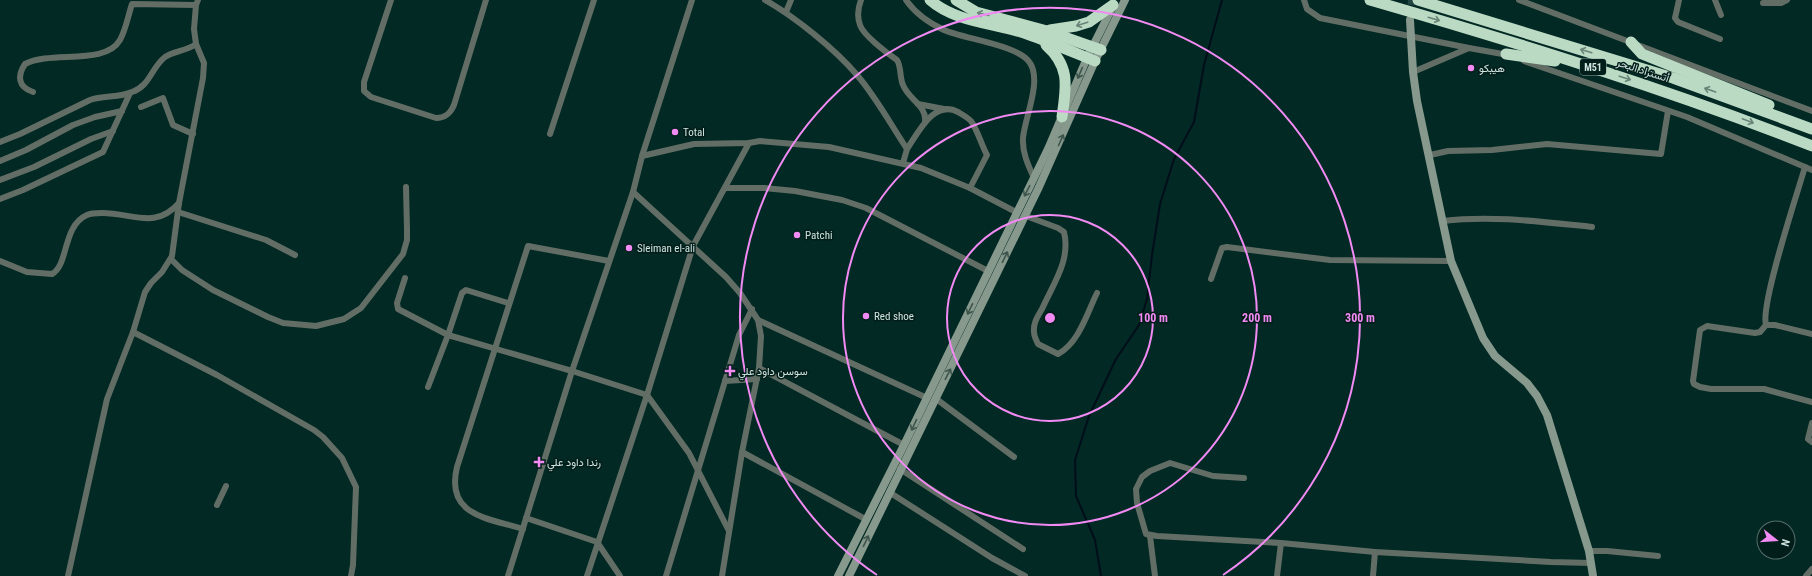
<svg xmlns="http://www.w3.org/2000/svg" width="1812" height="576" viewBox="0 0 1812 576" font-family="'Roboto Condensed',Vazirmatn,sans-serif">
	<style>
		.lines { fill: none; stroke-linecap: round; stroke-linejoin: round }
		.stream { stroke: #000e1a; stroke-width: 2 }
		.secondary-tunnel { stroke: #214540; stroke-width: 8; stroke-dasharray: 8 4; stroke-linecap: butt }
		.street { stroke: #626e65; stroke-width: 6 }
		.secondary { stroke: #86998c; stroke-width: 8 }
		.highway { stroke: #bbdac4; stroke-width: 11 }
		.oneway { stroke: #688578 }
		.oneway2 { stroke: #3d554d }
		.ring { fill: none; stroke: #f28af3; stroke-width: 2 }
		.poi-dot { fill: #f28af3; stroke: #021e1a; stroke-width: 1.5 }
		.labels { text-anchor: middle; stroke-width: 3; stroke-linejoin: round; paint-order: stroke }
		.shield { fill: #021e1a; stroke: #92a9a5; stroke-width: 1 }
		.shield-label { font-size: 10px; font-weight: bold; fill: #d0e4e0 }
		.poi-label { font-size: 11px; fill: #d0e4e0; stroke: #021e1a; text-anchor: start }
		.street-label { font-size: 11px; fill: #d0e4e0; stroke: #021e1a }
		.centre { fill: #f28af3; stroke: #021e1a; stroke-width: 2 }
		.ring-label { font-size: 12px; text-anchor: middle; font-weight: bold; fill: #f28af3; stroke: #021e1a; stroke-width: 3; stroke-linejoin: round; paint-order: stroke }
	</style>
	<rect width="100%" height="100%" fill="#022924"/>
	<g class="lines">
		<!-- stream -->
		<path class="stream" d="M1101,576L1095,540L1076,496L1075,460L1089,416L1116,359L1139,325L1147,299L1152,255L1160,204L1174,159L1194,122L1204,65L1222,0"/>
		<!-- secondary-tunnel -->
		<path class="secondary-tunnel" d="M1410,17L1412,0"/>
		<!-- street -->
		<g class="street">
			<path d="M391,0L364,82V91L371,97L436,118C445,118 450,114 454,105L486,0"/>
			<path d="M765,0C795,17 835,49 857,75C876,97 891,125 907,149L903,163"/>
			<path d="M861,0C858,8 857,17 860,25C863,35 888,54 897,60C902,68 899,79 904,87C910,100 927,106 925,122"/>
			<path d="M906,0C915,13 929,23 944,30C964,39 1019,45 1030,63C1042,81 1025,117 1023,138C1022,152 1028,165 1034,178"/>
			<path d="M1304,0L1307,9L1320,18L1469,48L1508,55"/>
			<path d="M1519,0L1812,111"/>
			<path d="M1679,0L1675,18L1678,22L1720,39"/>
			<path d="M1715,0L1721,15"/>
			<path d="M1763,3H1781L1787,0"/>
			<path d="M786,12L791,0"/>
			<path d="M1524,61L1687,117L1812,170"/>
			<path d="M1413,72L1469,48"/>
			<path d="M33,92C18,87 17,76 25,64C51,50 105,66 120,40C126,29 128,16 132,4L196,5"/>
			<path d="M918,104L944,109"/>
			<path d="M141,107L163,98L173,125L193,134"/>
			<path d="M550,134L594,0"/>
			<path d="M0,142L20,134L90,100C103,95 119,98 132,92C150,86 151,68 165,57C174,51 187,51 196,44"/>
			<path d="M907,149C918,133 934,99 958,112C963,115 967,117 971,121C978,131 981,144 987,155L970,188"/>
			<path d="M1430,155L1448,151L1492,150L1547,144L1661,154L1668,111"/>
			<path d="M642,156L694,144L749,143L760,141L829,147L921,168L970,188L1016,212"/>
			<path d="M0,161L26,150L73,125L95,117L122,111"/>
			<path d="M1805,167C1797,194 1760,305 1766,325H1775L1812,334"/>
			<path d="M0,180L34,167L91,139L113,131"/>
			<path d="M726,188H764L795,191L842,200L866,208L988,271"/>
			<path d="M633,192L726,277L740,293L758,320L761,336L759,368L742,452L722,576"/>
			<path d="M0,199L23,190L103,152L130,93"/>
			<path d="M178,212L266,240L295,255"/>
			<path d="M1026,216L1058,228L1064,232C1071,260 1053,284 1042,309C1038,316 1033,323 1034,332C1034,336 1036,340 1038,344L1058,354C1079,343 1087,313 1097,293"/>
			<path d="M1443,221C1492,215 1543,222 1592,227"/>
			<path d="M171,259L182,270L213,290L268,317L283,323L316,326L344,319L361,308L403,254L407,240V229L406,187"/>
			<path d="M0,261L27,272L52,274C69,265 62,226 87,215C91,213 97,213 102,213C133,213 155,230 179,203"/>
			<path d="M405,278L397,303L398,309L448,335L428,387"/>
			<path d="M1211,279L1222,248L1227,247L1330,260L1451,261"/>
			<path d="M508,303L466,290L462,293L448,335L572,371L647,395L689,453L729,531"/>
			<path d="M758,320L927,398"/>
			<path d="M1766,325L1760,332L1755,333L1707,326L1700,330L1693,381L1694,384L1700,387L1711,389H1764L1812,402"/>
			<path d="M133,332L217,375L314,430L323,437L342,458L356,487L353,565L351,576"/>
			<path d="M759,368L904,445"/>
			<path d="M725,381L757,379"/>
			<path d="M935,398L1014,457"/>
			<path d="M1812,423L1808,439L1812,442"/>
			<path d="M742,452L867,520"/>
			<path d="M900,469L1023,549"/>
			<path d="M1244,478L1213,476L1170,463L1150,471L1142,477L1136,489L1137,503L1146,534L1157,536L1281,543L1375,552L1551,562L1591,563"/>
			<path d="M889,492L992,558L1025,576"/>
			<path d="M217,505L226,486"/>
			<path d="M526,518L597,542L620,576"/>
			<path d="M523,529C488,518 445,516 457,467L528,246L609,261"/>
			<path d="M1150,536L1155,576"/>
			<path d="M1589,551H1607L1658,556"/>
			<path d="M68,576L107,399L133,332L145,292L151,283L162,272L172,256L179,203L203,78L204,63L196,44L194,29L196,5L198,0"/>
			<path d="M508,576L572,371L633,192L642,156L692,0"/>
			<path d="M587,576L647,395L693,246L749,143"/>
			<path d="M666,576L739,335L752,309"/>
			<path d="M1277,576L1281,543"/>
			<path d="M1373,576L1375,552"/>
			<path d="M1806,576L1812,569"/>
		</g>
		<!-- secondary -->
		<g class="secondary">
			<path d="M1410,20L1413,72L1417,101L1451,261L1483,338L1495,356L1527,383L1537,396L1547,415L1589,551L1593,576"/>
			<path d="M838,576L904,445L1048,149L1087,58L1113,6"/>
			<path d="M849,576L1039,187L1095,61L1125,0"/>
		</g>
		<!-- highway -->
		<g class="highway">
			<path d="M930,0C956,23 996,23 1027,34C1050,42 1073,52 1095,61"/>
			<path d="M956,0L976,12L1047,31L1101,50"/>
			<path d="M1370,0C1519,43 1667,89 1812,146"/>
			<path d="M1418,0L1673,78L1812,129"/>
			<path d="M1050,30L1076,26L1089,22L1113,5"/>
			<path d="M1631,42L1642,54L1769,105"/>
			<path d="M1046,45C1071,67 1066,87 1062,117"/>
			<path d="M1506,54L1555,61"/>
		</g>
	</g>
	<!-- one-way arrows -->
	<defs><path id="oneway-shaft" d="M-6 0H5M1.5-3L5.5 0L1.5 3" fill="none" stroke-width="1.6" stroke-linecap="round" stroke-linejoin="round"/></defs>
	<g class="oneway">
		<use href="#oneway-shaft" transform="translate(983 14) rotate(-166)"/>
		<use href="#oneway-shaft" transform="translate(1434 19) rotate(16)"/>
		<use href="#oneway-shaft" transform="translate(1082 24) rotate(162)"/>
		<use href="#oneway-shaft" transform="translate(1586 51) rotate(-163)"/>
		<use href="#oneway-shaft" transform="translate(1625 78) rotate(18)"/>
		<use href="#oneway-shaft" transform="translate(1710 90) rotate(-161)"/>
		<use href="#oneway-shaft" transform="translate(1748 121) rotate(21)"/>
	</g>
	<g class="oneway2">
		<use href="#oneway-shaft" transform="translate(1080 73) rotate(113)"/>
		<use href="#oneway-shaft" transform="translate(1061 140) rotate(-66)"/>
		<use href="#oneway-shaft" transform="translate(1027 191) rotate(117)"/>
		<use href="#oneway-shaft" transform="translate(1005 257) rotate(-64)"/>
		<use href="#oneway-shaft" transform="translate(970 309) rotate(116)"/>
		<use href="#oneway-shaft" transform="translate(948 374) rotate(-63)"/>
		<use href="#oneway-shaft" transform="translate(914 425) rotate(115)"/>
		<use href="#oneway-shaft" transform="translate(866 541) rotate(-64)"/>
	</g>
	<!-- distance rings -->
	<g class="ring">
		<circle cx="1050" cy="318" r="103"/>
		<circle cx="1050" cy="318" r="207"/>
		<path d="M877 575A310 310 0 1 1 1223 575"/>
	</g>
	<!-- markers -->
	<g class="poi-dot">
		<circle cx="1471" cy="68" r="4"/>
		<circle cx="675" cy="132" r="4"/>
		<circle cx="797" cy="235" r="4"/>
		<circle cx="629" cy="248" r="4"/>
		<circle cx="866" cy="316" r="4"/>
		<path d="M728 365h4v4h4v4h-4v4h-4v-4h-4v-4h4z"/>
		<path d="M537 456h4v4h4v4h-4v4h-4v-4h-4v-4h4z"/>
	</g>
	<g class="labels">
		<!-- shield labels -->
		<rect class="shield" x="1580" y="59" width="26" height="16" rx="3"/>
		<g class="shield-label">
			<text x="1593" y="71">M51</text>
		</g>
		<!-- poi labels -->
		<g class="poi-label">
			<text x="1479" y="72">هيبكو</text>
			<text x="683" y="136">Total</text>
			<text x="805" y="239">Patchi</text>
			<text x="637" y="252">Sleiman el-ali</text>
			<text x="874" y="320">Red shoe</text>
			<text x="738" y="375">سوسن داود علي</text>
			<text x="547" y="466">رندا داود علي</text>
		</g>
		<!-- street labels -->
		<g class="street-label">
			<text transform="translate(1643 70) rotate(18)" y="4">أتستراد البحر</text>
		</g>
	</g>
	<circle cx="1050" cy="318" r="6" class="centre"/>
	<g class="ring-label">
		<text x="1153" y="322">100 m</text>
		<text x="1257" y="322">200 m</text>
		<text x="1360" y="322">300 m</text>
	</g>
	<!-- north arrow -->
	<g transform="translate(1776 540) rotate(107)"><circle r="19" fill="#021e1a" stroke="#546d69"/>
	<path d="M0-3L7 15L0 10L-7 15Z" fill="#f28af3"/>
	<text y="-6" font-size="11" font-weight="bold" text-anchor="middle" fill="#d0e4e0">N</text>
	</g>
</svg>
